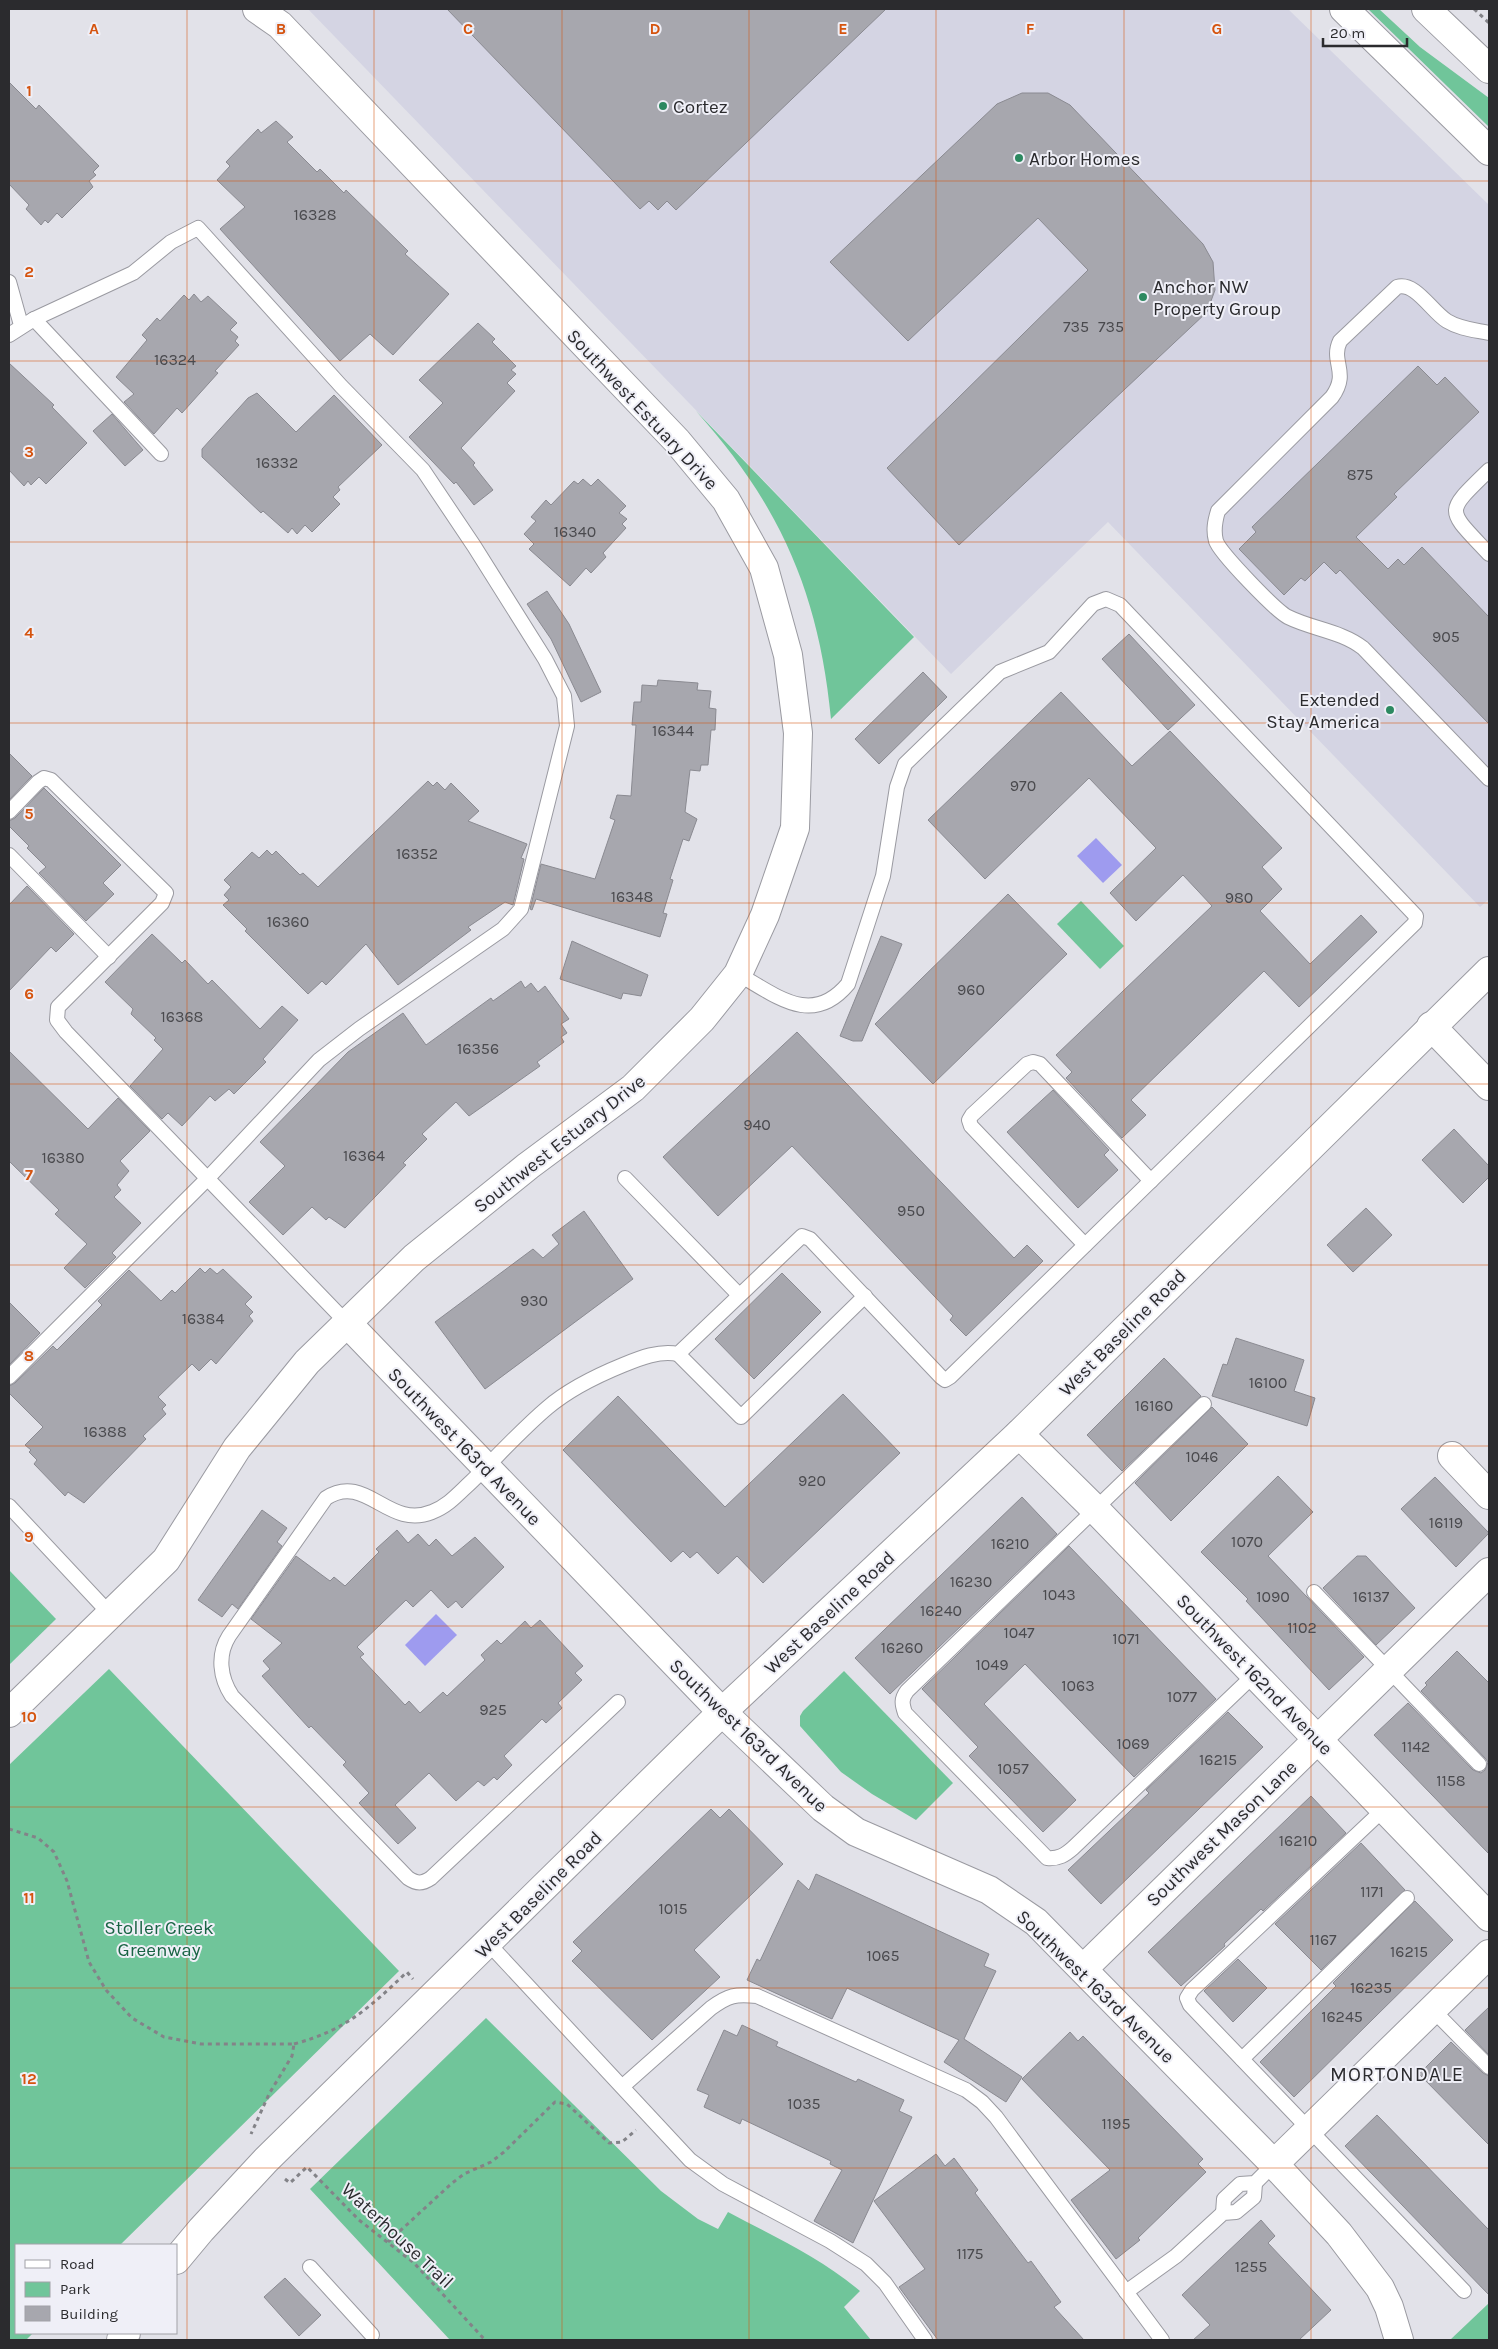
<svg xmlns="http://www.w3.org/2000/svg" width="1498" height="2349" viewBox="0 0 1498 2349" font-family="Karla,sans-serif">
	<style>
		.built { fill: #d4d4e3 }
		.green { fill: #70c59a }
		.water { fill: #9e9bef }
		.building { fill: #a7a7ae; stroke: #8a8a91 }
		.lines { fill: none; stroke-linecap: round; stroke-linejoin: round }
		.lane-casing { stroke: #9a9aa1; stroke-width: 16 }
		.street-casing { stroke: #9a9aa1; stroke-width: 30 }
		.secondary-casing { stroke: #9a9aa1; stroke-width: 30 }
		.path { stroke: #838388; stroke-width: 3; stroke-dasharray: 4 4; stroke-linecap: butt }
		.lane { stroke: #fff; stroke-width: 14 }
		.street { stroke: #fff; stroke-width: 28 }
		.secondary { stroke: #fff; stroke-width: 28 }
		.grid { fill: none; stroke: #d5540f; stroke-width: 1; stroke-opacity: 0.55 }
		.poi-dot { fill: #2c8960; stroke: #efeff7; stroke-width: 2 }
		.labels { text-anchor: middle; stroke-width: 4; stroke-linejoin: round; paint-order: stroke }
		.number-label { font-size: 16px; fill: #4a4a4e }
		.poi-label { font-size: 19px; fill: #2b2b2e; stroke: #efeff7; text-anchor: start }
		.street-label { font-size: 19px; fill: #2b2b2e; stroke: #efeff7 }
		.park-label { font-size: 19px; fill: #196444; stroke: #efeff7 }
		.neighbourhood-label { font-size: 20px; letter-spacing: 1px; fill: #2b2b2e; stroke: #efeff7 }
		.grid-label { font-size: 16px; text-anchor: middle; font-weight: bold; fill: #d5540f; stroke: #efeff7; stroke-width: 4; stroke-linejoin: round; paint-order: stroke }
	</style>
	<rect width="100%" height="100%" fill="#e2e2e9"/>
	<!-- built -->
	<path class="built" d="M308,9H1288L1489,205V899L1480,907L1108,522L951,674Z"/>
	<!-- green -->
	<g class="green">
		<path d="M1368,9H1379L1420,47L1489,98V127Z"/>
		<path d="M696,411L914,637L831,719C819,593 780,505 696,411Z"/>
		<path d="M1081,901L1124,946L1100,969L1057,924Z"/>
		<path d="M9,1570L56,1619L9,1665Z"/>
		<path d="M109,1669L399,1971L120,2245H16V2333H33L26,2340H9V1765Z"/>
		<path d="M844,1671L953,1783L916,1820L872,1794L841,1772L800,1726V1716L803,1711Z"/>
		<path d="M486,2018L661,2191L698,2219L718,2229L728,2212C773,2236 821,2258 860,2291L844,2307L871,2340H450L310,2189Z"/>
		<path d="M1489,2303V2340H1450Z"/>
	</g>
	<!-- water -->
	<g class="water">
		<path d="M1096,838L1122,865L1103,883L1077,856Z"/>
		<path d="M436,1614L457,1635L425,1666L405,1645Z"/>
	</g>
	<!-- building -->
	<g class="building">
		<path d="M447,9H886L676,210L667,201L658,210L649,201L640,209Z"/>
		<path d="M9,82L36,109L39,105L99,166L93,172L96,175L89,181L93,187L62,218L57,213L48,223L45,220L41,225L26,209L29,205L9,184Z"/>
		<path d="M1022,93H1048L1070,105L1203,244L1213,262L1215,290L1207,312L959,545L887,468L1088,270L1038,218L908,341L830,262L997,104Z"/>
		<path d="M276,121L293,137L287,142L317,172L320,169L344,193L346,190L408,251L405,254L449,294L393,355L370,334L340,361L220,229L245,207L217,180L230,166L226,162L258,129L261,133Z"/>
		<path d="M194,294L201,302L208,296L237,323L230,330L238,337L235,341L239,345L215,371L218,373L182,413L177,408L154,434L124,402L134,394L116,377L147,340L142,335L157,318L160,321L184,295L189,300Z"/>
		<path d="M478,323L495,339L492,342L516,366L511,370L516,374L507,383L515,391L461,448L475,463L473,465L493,490L474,505L456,482L454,484L409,437L443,403L419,380Z"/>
		<path d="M9,363L54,405L52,407L87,443L46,484L39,477L31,485L28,481L24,486L9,470Z"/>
		<path d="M1418,366L1437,385L1445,377L1479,412L1394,494L1397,497L1356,537L1388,569L1398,559L1404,565L1422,547L1489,617V724L1340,570L1336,574L1324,562L1305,581L1301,578L1284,595L1239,549L1256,532L1252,527Z"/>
		<path d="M257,393L296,432L334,395L382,445L338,487L340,490L333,497L340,504L312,532L305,525L297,534L292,528L288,533L263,511L261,513L202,457V449L248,398Z"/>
		<path d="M112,414L143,450L125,466L93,431Z"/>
		<path d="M583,479L591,486L598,479L626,506L619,513L627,519L622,524L626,528L603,553L606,557L591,573L586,568L570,586L529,549L534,544L524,534L536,521L531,517L546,500L551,505L574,481L578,484Z"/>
		<path d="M547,591L569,624L601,692L581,702L551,639L527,604Z"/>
		<path d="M1129,634L1195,705L1168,730L1102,659Z"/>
		<path d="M923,672L947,697L879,764L855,739Z"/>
		<path d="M658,680L698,683L697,690L711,691L709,708L716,709L715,730H711L708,765H701L700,771L690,770L685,812L697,819L689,841L683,839L670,879L673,880L663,913L667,914L660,937L536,899L532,910L530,909L541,864L595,879L615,820L610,818L617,795L631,796L636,725H632L634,702H641L642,685L657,686Z"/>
		<path d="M1061,692L1132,766L1170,731L1282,848L1262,867L1282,889L1260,911L1310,964L1361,915L1377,932L1299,1007L1264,971L1131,1100L1146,1115L1122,1138L1066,1078L1072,1072L1056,1055L1212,906L1183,875L1136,921L1110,893L1156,848L1089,778L985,879L928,820Z"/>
		<path d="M9,753L32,776L9,800Z"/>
		<path d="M428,781L433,786L437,782L445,790L451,783L479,811L468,821L527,844L521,858L524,859L513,905L505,902L468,927L471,930L398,985L366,944L326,985L322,981L308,994L245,931L247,929L223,905L229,900L224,895L231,887L224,880L252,852L259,858L267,850L272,855L276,851L300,875L303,873L318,887Z"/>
		<path d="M44,788L121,865L103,883L114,894L86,921L39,873L46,867L27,848L29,846L9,826V821L15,818Z"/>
		<path d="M27,886L74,934L56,952L51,947L9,991V905Z"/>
		<path d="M1008,894L1067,954L933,1084L875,1024Z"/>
		<path d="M152,934L182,963L185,960L208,984L212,980L260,1029L282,1006L298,1020L263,1059L266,1062L234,1094L229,1089L215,1101L210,1096L182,1126L168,1113L162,1119L130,1086L163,1049L154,1040L156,1038L131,1014L133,1009L105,982Z"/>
		<path d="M881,936L902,944L862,1041H853L840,1036Z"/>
		<path d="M572,941L648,975L641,996L623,993L621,999L560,979Z"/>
		<path d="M521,981L525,988L531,983L538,992L545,986L569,1019L561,1024L567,1033L561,1037L564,1042L537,1062L540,1066L469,1116L456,1102L422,1134L427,1139L403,1163L406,1165L345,1228L329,1217L326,1220L312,1207L283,1235L249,1202L285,1166L260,1142L348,1052L403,1013L426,1045L491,998L493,1001Z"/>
		<path d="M797,1032L1014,1258L1027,1245L1043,1261L966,1336L950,1320L953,1316L792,1146L718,1216L663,1157Z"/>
		<path d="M9,1051L88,1129L118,1098L150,1131L120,1161L129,1171L117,1185L121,1190L114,1197L141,1223L112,1253L116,1257L85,1288L64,1268L87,1244L55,1214L59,1210L9,1161Z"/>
		<path d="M1053,1090L1109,1150L1104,1155L1118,1170L1078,1208L1007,1132Z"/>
		<path d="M1454,1129L1489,1166V1177L1463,1203L1422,1160Z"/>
		<path d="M1366,1208L1392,1235L1353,1272L1327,1245Z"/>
		<path d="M584,1211L633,1279L485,1389L435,1322L533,1249L543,1258L559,1244L552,1235Z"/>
		<path d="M200,1268L205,1273L210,1268L217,1274L223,1269L252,1297L245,1304L253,1312L249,1316L253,1321L216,1364L211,1359L199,1371L192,1364L158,1397L166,1405L162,1409L166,1414L143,1436L146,1439L84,1503L68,1492L65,1496L34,1464L37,1460L29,1452L31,1450L25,1445L43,1427L9,1393V1386L15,1383L53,1346L57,1350L102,1305L98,1301L129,1270L161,1301L172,1290L175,1293Z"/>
		<path d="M782,1273L821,1312L754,1379L715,1339Z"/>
		<path d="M9,1302L40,1333L9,1365Z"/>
		<path d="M1236,1338L1304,1360L1294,1391L1315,1398L1307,1426L1212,1396L1223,1364L1227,1365Z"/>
		<path d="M1164,1358L1201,1396L1122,1471L1087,1435Z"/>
		<path d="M843,1394L900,1453L763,1583L737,1556L718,1574L697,1552L690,1558L683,1551L671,1562L563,1450L618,1396L725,1507Z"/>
		<path d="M1212,1407L1248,1444L1171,1521L1135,1483Z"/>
		<path d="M1278,1476L1313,1512L1268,1556L1364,1657L1329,1690L1246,1601L1248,1599L1201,1552Z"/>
		<path d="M1435,1477L1489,1533L1456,1567L1401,1509Z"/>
		<path d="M1022,1497L1057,1534L890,1694L855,1658Z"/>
		<path d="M262,1510L287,1528L277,1542L282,1546L238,1609L232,1604L222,1617L198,1600Z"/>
		<path d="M397,1530L408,1543L418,1534L429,1546L436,1539L452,1556L475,1537L504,1567L462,1608L456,1601L448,1608L431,1590L413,1607L406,1600L357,1647L364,1654L360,1657L405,1705L409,1701L420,1713L443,1692L447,1696L485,1660L481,1655L497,1640L501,1644L525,1621L531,1628L540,1620L583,1666L575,1673L582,1680L558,1703L562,1708L546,1723L542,1719L504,1756L512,1765L497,1780L494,1777L484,1786L478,1781L456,1801L429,1773L395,1805L416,1828L398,1844L359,1803L369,1793L343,1765L346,1762L311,1726L309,1728L298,1716L262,1676L270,1669L263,1661L282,1643L251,1619L296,1556L330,1581L334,1577L345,1586L379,1552L376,1549Z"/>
		<path d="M1069,1546L1216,1699L1134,1777L1025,1664L984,1704L1076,1800L1043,1832L969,1756L978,1747L922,1689Z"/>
		<path d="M1357,1556H1366L1415,1608L1376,1645L1323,1588Z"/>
		<path d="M1457,1651L1489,1683V1854L1374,1735L1408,1703L1473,1770L1481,1773L1485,1770L1488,1762L1485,1758L1421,1691L1427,1685L1425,1683Z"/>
		<path d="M1228,1712L1263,1747L1101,1904L1068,1870L1149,1793L1146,1790Z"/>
		<path d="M1311,1796L1346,1833L1263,1911L1261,1909L1224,1944L1225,1946L1181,1986L1148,1952Z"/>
		<path d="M711,1809L720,1818L729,1809L783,1864L694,1950L720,1977L652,2040L572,1961L582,1951L573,1942Z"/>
		<path d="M1361,1843L1405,1890L1321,1970L1275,1924Z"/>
		<path d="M816,1874L989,1954L984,1966L996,1971L964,2039L1022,2077L1006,2102L944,2062L959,2040L847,1988L832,2019L747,1980L757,1959L760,1961L798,1880L809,1890Z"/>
		<path d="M1415,1901L1453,1940L1294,2097L1260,2062L1336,1986L1333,1983Z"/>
		<path d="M1238,1959L1267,1988L1233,2022L1204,1991Z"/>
		<path d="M1489,2007V2055L1465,2030Z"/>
		<path d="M742,2025L778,2042L776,2046L856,2082L858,2079L904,2100L899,2111L912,2117L853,2243L814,2221L842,2170L830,2164L831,2161L742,2119L740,2124L704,2107L709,2095L697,2090L724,2030L737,2036Z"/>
		<path d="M1070,2032L1078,2041L1083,2036L1203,2159L1198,2164L1206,2172L1138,2238L1140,2240L1116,2259L1071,2200L1110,2170L1022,2079Z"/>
		<path d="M1451,2042L1483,2073L1489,2076V2145L1419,2074Z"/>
		<path d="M1377,2115L1489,2230V2295L1345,2146Z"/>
		<path d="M936,2154L945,2166L954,2158L978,2190L975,2193L1028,2263L1031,2261L1061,2302L1054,2307L1084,2340H938L899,2287L925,2269L874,2201Z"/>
		<path d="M1261,2220L1275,2236L1268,2243L1331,2310L1299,2340H1193L1210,2325L1182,2295Z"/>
		<path d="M285,2278L321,2315L299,2336L264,2297Z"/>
	</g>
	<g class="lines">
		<defs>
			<g id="lane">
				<path d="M9,282L21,325"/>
				<path d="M34,319L161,454"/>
				<path d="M1489,333C1475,330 1460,329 1447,321C1432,312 1415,281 1397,287L1340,341C1330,362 1350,372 1332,397L1218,511C1215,521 1213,530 1216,541C1220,553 1276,611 1288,617C1312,629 1341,631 1363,648L1489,779"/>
				<path d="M9,335L34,319L133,273L171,242L198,228L341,386L423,470L474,546L545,659L564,696L567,726L521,909L503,929L359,1029L319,1060L208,1178L9,1377"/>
				<path d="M1489,470C1444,514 1446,508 1489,554"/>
				<path d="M9,812L38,782L44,778L51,780L166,893L162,903L58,1007L57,1020L66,1032L347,1323"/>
				<path d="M9,855L109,957"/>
				<path d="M625,1178L739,1295"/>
				<path d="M1085,1245L971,1126L969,1120L972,1115L1027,1064L1033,1062L1040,1064L1151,1181"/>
				<path d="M678,1354L741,1417L865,1296"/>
				<path d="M1204,1404L907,1691C901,1699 902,1704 905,1713L1047,1858C1059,1859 1065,1855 1073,1848L1255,1674"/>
				<path d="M9,1506L111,1615"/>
				<path d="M1314,1592L1479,1764"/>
				<path d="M618,1702L431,1878C422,1884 417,1884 408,1878L232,1696C220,1678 217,1655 229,1636L326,1498C366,1472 388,1530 432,1512C448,1506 458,1494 471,1482C496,1458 520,1431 547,1408C569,1389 596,1376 623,1365C640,1358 660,1350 678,1354L802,1236L810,1239L941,1377L945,1380L950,1377L1415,923L1416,916L1120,605L1106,599L1093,604L1049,652L1000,672L905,764L897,787L883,876L848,984C812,1027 777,996 738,974"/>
				<path d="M1384,1809L1192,1990L1187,1998L1190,2005L1464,2291"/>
				<path d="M488,1943L690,2160L723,2184L830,2241L866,2264L885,2283L925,2340"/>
				<path d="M1433,2010L1489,2067"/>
				<path d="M1242,2059L1407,1898"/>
				<path d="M623,2086L711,2008C729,1995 735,1994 757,1996L966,2090L982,2102L996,2117L1162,2340"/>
				<path d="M1223,2213L1224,2199L1240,2184L1255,2183L1274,2164"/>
				<path d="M310,2267L372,2335"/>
				<path d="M1126,2292L1176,2256L1223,2213L1236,2212L1254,2197L1255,2183"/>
			</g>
			<g id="street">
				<path d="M1431,1026L1489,1086"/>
				<path d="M347,1323L722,1712L823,1808L856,1832L989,1890L1036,1922L1274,2164L1339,2234L1380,2288L1389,2307L1399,2340"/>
				<path d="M1019,1434L1094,1508L1489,1917"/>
				<path d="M1452,1456L1489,1495"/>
				<path d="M9,1713L166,1560L237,1448L307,1362L414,1258L528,1166L633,1088L702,1019L738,974L765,915L795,828L798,733L788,655L764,568L726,500L677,441L280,25L257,9"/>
				<path d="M1083,1969L1489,1572"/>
				<path d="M1274,2164L1489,1954"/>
			</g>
			<g id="secondary">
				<path d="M1344,9L1489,151"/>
				<path d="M1426,9L1489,69"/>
				<path d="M176,2260L201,2230L266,2160L722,1712L1019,1434L1489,971"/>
				<path d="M121,2340L126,2333"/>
			</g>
		</defs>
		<!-- lane casing -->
		<use href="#lane" class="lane-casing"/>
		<!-- street casing -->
		<use href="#street" class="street-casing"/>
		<!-- secondary casing -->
		<use href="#secondary" class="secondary-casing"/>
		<!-- path -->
		<g class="path">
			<path d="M1474,9L1489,23"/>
			<path d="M9,1829L38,1838L54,1852L67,1881L89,1962L106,1990L132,2018L164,2037L201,2044H294L292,2056L269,2094L251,2134"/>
			<path d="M294,2044C346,2030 369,2008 407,1972L413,1979"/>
			<path d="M285,2179L290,2183L307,2167L359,2220L414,2263L485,2340"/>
			<path d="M388,2242L451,2184L464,2174L491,2162L504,2152L555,2102L567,2104L609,2143L622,2142L636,2130"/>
		</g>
		<!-- lane -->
		<use href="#lane" class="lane"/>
		<!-- street -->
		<use href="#street" class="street"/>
		<!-- secondary -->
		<use href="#secondary" class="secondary"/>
	</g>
	<!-- grid -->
	<path class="grid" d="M187,9V2340M374,9V2340M562,9V2340M749,9V2340M936,9V2340M1124,9V2340M1311,9V2340M9,181H1489M9,361H1489M9,542H1489M9,723H1489M9,903H1489M9,1084H1489M9,1265H1489M9,1446H1489M9,1626H1489M9,1807H1489M9,1988H1489M9,2168H1489"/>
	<!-- markers -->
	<g class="poi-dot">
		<circle cx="663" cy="106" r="5"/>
		<circle cx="1019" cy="158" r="5"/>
		<circle cx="1143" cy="297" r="5"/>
		<circle cx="1390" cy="710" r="5"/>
	</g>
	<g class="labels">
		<!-- number labels -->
		<g class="number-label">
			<text x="315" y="220">16328</text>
			<text x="1076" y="332">735</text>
			<text x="1111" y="332">735</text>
			<text x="175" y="365">16324</text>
			<text x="277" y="468">16332</text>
			<text x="1360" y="480">875</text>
			<text x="575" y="537">16340</text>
			<text x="1446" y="642">905</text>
			<text x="673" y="736">16344</text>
			<text x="1023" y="791">970</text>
			<text x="417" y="859">16352</text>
			<text x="632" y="902">16348</text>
			<text x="1239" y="903">980</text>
			<text x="288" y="927">16360</text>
			<text x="971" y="995">960</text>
			<text x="182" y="1022">16368</text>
			<text x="478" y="1054">16356</text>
			<text x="757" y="1130">940</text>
			<text x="364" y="1161">16364</text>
			<text x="63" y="1163">16380</text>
			<text x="911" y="1216">950</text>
			<text x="534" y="1306">930</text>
			<text x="203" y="1324">16384</text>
			<text x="1268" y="1388">16100</text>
			<text x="1154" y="1411">16160</text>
			<text x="105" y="1437">16388</text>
			<text x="1202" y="1462">1046</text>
			<text x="812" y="1486">920</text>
			<text x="1446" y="1528">16119</text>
			<text x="1247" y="1547">1070</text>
			<text x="1010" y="1549">16210</text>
			<text x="971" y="1587">16230</text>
			<text x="1059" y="1600">1043</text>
			<text x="1273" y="1602">1090</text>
			<text x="1371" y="1602">16137</text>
			<text x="941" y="1616">16240</text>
			<text x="1302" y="1633">1102</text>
			<text x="1019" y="1638">1047</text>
			<text x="1126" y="1644">1071</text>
			<text x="902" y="1653">16260</text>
			<text x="992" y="1670">1049</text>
			<text x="1078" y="1691">1063</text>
			<text x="1182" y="1702">1077</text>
			<text x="493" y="1715">925</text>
			<text x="1133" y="1749">1069</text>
			<text x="1416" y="1752">1142</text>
			<text x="1218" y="1765">16215</text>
			<text x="1013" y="1774">1057</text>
			<text x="1451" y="1786">1158</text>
			<text x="1298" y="1846">16210</text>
			<text x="1372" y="1897">1171</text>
			<text x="673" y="1914">1015</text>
			<text x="1323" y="1945">1167</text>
			<text x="1409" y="1957">16215</text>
			<text x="883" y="1961">1065</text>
			<text x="1371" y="1993">16235</text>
			<text x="1342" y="2022">16245</text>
			<text x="804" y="2109">1035</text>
			<text x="1116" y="2129">1195</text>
			<text x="970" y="2259">1175</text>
			<text x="1251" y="2272">1255</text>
		</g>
		<!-- poi labels -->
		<g class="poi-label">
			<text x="673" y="113">Cortez</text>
			<text x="1029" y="165">Arbor Homes</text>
			<text x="1153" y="293">Anchor NW<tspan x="1153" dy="22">Property Group</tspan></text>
			<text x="1380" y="706" text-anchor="end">Extended<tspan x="1380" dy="22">Stay America</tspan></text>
		</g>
		<!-- street labels -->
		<g class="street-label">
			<text transform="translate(643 409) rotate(47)" y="7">Southwest Estuary Drive</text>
			<text transform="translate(559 1143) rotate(-38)" y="7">Southwest Estuary Drive</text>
			<text transform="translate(1122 1332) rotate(-45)" y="7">West Baseline Road</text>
			<text transform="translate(465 1446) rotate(46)" y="7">Southwest 163rd Avenue</text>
			<text transform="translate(829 1612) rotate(-43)" y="7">West Baseline Road</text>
			<text transform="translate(1255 1674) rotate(46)" y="7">Southwest 162nd Avenue</text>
			<text transform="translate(749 1735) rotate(44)" y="7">Southwest 163rd Avenue</text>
			<text transform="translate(1221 1833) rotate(-44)" y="7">Southwest Mason Lane</text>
			<text transform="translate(538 1894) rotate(-45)" y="7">West Baseline Road</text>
			<text transform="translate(1096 1986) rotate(44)" y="7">Southwest 163rd Avenue</text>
			<text transform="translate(398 2235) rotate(43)" y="7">Waterhouse Trail</text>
		</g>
		<!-- park labels -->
		<g class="park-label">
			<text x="159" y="1934">Stoller Creek<tspan x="159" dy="22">Greenway</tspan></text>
		</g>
		<!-- neighbourhood labels -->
		<g class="neighbourhood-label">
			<text x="1397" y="2081">MORTONDALE</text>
		</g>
	</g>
	<g class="grid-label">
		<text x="94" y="34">A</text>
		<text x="281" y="34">B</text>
		<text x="468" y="34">C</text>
		<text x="655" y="34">D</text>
		<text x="843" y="34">E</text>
		<text x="1030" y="34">F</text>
		<text x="1217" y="34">G</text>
		<text x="29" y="96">1</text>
		<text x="29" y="277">2</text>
		<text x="29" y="457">3</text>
		<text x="29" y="638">4</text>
		<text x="29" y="819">5</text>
		<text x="29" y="999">6</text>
		<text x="29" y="1180">7</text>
		<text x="29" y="1361">8</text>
		<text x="29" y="1542">9</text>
		<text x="29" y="1722">10</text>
		<text x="29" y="1903">11</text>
		<text x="29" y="2084">12</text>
	</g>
	<!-- border -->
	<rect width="1498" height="2349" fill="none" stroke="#2b2b2e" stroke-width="20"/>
	<!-- legend -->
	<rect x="15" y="2244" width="162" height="90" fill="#efeff7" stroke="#a1a1a7"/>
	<rect x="25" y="2260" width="25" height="8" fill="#ffffff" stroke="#a1a1a7"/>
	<text x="60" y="2269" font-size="15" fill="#2b2b2e">Road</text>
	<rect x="25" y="2282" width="25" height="15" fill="#70c59a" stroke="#a1a1a7"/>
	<text x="60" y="2294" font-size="15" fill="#2b2b2e">Park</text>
	<rect x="25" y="2306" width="25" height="15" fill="#a7a7ae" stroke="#a1a1a7"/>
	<text x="60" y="2319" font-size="15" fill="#2b2b2e">Building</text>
	<!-- scale -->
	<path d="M1323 38v8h84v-8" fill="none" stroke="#2b2b2e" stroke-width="2.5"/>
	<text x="1330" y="38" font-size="15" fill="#2b2b2e" stroke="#efeff7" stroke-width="4" paint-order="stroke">20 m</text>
</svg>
